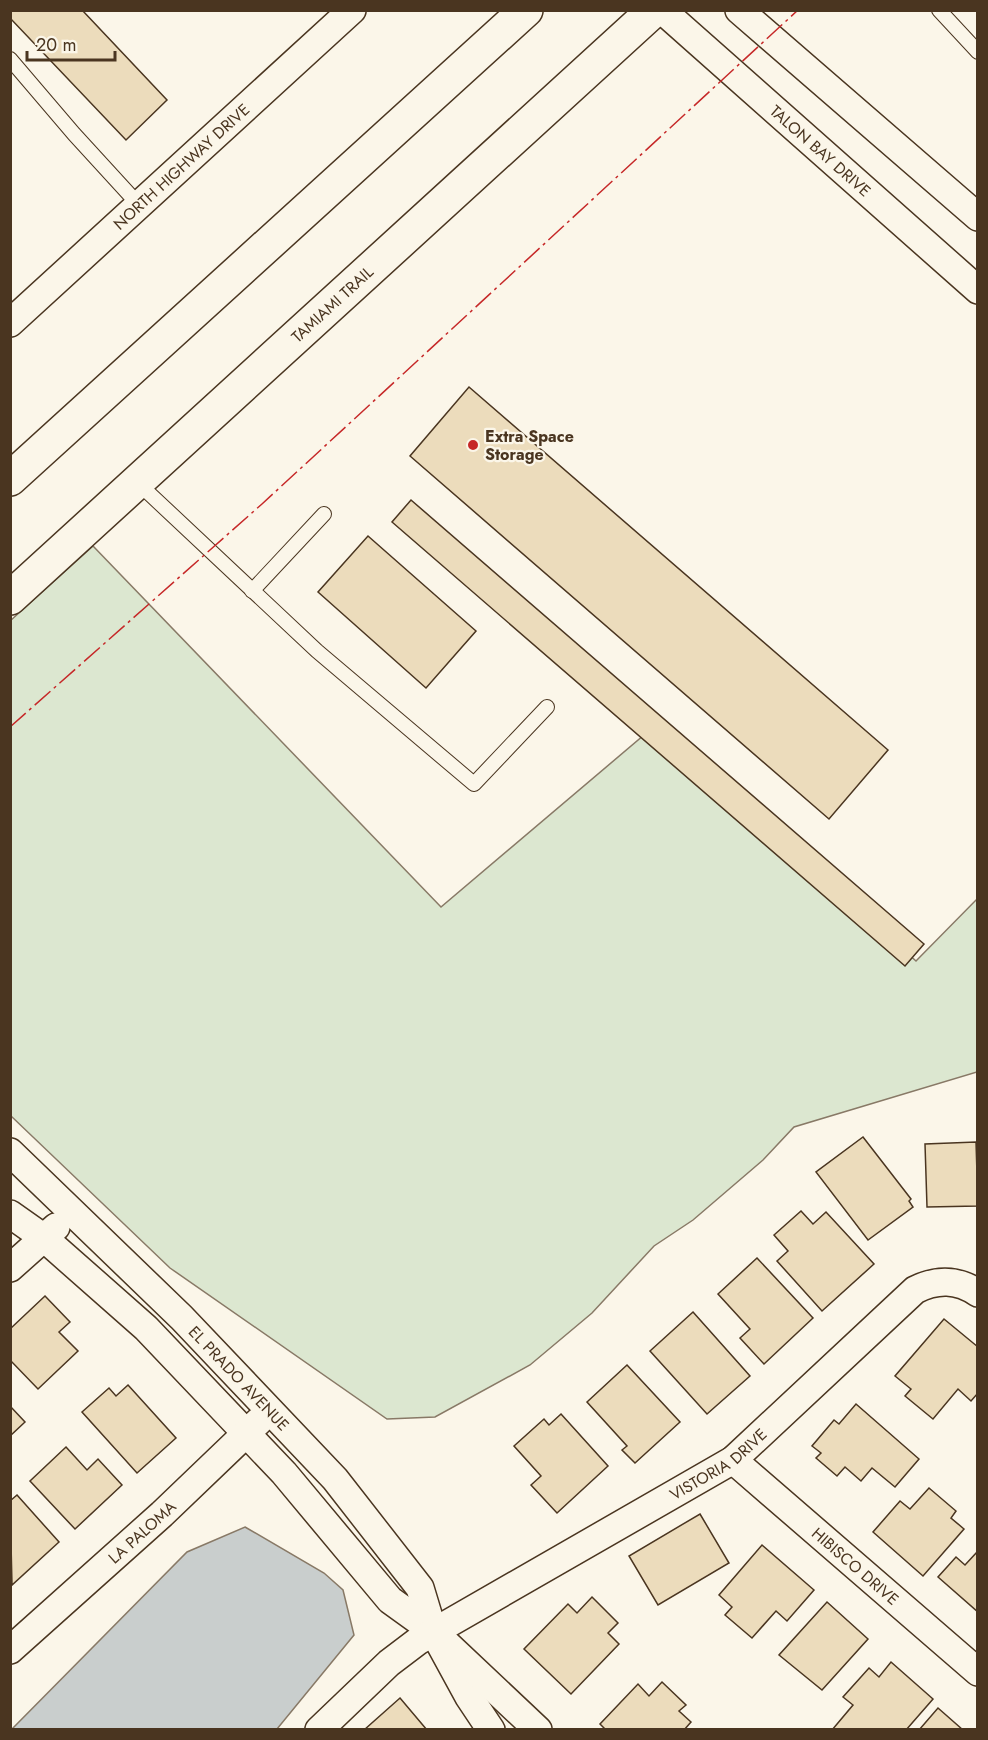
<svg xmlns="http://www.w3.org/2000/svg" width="988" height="1740" viewBox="0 0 988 1740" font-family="Jost,sans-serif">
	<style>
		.green { fill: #dce7d0; stroke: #887966; stroke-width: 1.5 }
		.water { fill: #c9cecd; stroke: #887966; stroke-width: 1.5 }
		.building { fill: #ecdcbc; stroke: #4a3520; stroke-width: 1.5 }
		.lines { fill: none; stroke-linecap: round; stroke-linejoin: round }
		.lane-casing { stroke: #4a3520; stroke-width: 16 }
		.street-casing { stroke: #4a3520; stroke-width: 30 }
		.primary-casing { stroke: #4a3520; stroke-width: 36 }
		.lane { stroke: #fbf6e9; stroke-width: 14 }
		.street { stroke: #fbf6e9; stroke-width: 27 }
		.primary { stroke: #fbf6e9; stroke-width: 33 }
		.power { stroke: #c62828; stroke-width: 1.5; stroke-dasharray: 21 4.5 3 4.5; stroke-linecap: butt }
		.poi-dot { fill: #c62828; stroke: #fbf6e9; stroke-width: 2 }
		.labels { text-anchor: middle; stroke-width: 4.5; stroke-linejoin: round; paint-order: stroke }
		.street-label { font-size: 16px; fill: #4a3520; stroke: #fbf6e9 }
		.poi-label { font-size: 16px; font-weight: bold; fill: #4a3520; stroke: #fbf6e9; text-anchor: start }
	</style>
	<rect width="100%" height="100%" fill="#fbf6e9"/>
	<!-- green -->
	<path class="green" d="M93,546L441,907L657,724L916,961L977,899V1072L794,1127L763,1160L693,1220L654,1246L592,1313L530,1365L435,1417L387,1419L170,1268L11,1116L10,621Z"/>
	<!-- water -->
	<path class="water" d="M245,1527L324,1573L343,1590L354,1635L277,1729H12L187,1552Z"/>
	<!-- building -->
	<g class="building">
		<path d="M10,10H82L167,100L126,140L10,18Z"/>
		<path d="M469,387L888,750L829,819L410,456Z"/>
		<path d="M411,500L924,944L905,966L392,522Z"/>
		<path d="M368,536L476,631L426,688L318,592Z"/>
		<path d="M863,1137L911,1199L909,1201L913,1207L868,1240L816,1172Z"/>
		<path d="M976,1142L978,1206L927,1207L925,1144Z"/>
		<path d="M801,1211L813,1224L826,1212L874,1264L822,1311L777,1261L788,1251L774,1235Z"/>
		<path d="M757,1258L813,1318L764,1364L740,1338L750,1329L718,1294Z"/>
		<path d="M45,1296L70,1322L59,1332L78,1351L38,1389L10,1360V1329Z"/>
		<path d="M693,1312L750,1376L707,1414L650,1351Z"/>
		<path d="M944,1319L978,1347V1393L971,1401L958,1389L933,1419L905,1396L911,1389L895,1376Z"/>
		<path d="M627,1365L680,1422L635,1463L622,1450L627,1446L587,1402Z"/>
		<path d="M128,1385L176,1438L137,1473L82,1412L109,1388L116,1396Z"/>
		<path d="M856,1404L919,1459L895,1487L872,1468L861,1481L845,1467L837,1476L816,1458L821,1453L812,1446L834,1420L839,1424Z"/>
		<path d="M10,1406L25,1422L10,1436Z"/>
		<path d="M561,1414L608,1466L557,1513L531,1485L541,1476L514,1446L544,1419L549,1425Z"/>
		<path d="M66,1447L87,1470L98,1459L122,1485L75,1529L30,1481Z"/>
		<path d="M929,1488L956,1511L951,1518L964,1529L923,1576L873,1532L900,1501L910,1509Z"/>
		<path d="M17,1495L59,1542L12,1585L10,1501Z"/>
		<path d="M700,1514L729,1563L658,1605L629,1556Z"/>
		<path d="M762,1545L814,1590L787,1621L776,1611L752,1638L725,1615L732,1607L719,1595Z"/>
		<path d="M978,1551V1612L938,1577L956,1557L965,1565Z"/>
		<path d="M592,1597L618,1623L608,1633L619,1644L571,1694L524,1649L568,1604L577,1613Z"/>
		<path d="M827,1602L868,1639L822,1690L779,1655Z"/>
		<path d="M891,1662L933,1699L906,1730H832L853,1705L843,1697L869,1668L879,1677Z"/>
		<path d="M662,1682L686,1705L679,1711L691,1722L684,1730H606L600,1724L638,1684L649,1696Z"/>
		<path d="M400,1698L427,1730H364Z"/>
		<path d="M938,1708L963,1730H919Z"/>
	</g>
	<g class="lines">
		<defs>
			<g id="lane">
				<path d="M939,10L978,52"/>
				<path d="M10,59L74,134L139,205"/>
				<path d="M137,482L317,651L474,784L547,707"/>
				<path d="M252,591L324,514"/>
			</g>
			<g id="street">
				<path id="s1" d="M662,10L978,290"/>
				<path d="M739,10L978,217"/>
				<path id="s2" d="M10,323L352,10"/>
				<path id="s3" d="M10,1152L182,1318L335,1479L420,1588L433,1631L469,1697L491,1730"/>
				<path d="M10,1214L44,1238L146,1328L284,1473L390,1600L433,1631L538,1730"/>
				<path d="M10,1268L56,1227"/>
				<path id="s4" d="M733,1460L978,1672"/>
				<path id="s5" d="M10,1650L162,1514L259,1421"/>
				<path id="s6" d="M319,1730L389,1663L418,1641L733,1460L915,1290C937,1279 957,1279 978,1293"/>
			</g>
			<g id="primary">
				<path d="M10,479L526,10"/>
				<path id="s7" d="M10,598L654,10"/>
			</g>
		</defs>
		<!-- lane casing -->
		<use href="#lane" class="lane-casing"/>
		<!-- street casing -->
		<use href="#street" class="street-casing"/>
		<!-- primary casing -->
		<use href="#primary" class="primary-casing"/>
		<!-- lane -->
		<use href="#lane" class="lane"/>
		<!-- street -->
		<use href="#street" class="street"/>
		<!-- primary -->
		<use href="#primary" class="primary"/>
		<!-- power -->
		<path class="power" d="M10,727L262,504L798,10"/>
	</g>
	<!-- markers -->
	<circle class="poi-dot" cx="473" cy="445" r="6"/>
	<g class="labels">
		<!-- street labels -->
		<g class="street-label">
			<text dy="6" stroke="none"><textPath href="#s1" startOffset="212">TALON BAY DRIVE</textPath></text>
			<text dy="6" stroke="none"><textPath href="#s2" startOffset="232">NORTH HIGHWAY DRIVE</textPath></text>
			<text dy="6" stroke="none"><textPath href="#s7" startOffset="436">TAMIAMI TRAIL</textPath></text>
			<text dy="6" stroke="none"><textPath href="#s3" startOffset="322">EL PRADO AVENUE</textPath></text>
			<text dy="6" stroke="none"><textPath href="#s6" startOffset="482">VISTORIA DRIVE</textPath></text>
			<text dy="6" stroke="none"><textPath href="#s5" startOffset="177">LA PALOMA</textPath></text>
			<text dy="6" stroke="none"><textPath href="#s4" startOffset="162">HIBISCO DRIVE</textPath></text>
		</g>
		<!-- poi labels -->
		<g class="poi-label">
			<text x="485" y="442">Extra Space<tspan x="485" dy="18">Storage</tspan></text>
		</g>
	</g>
	<!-- border -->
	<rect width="988" height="1740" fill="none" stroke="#4a3520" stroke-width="24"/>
	<!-- scale -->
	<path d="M27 51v9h88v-9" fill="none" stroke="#4a3520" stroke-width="3"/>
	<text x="36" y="51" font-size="18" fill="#4a3520" stroke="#fbf6e9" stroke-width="4.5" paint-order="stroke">20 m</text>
</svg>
